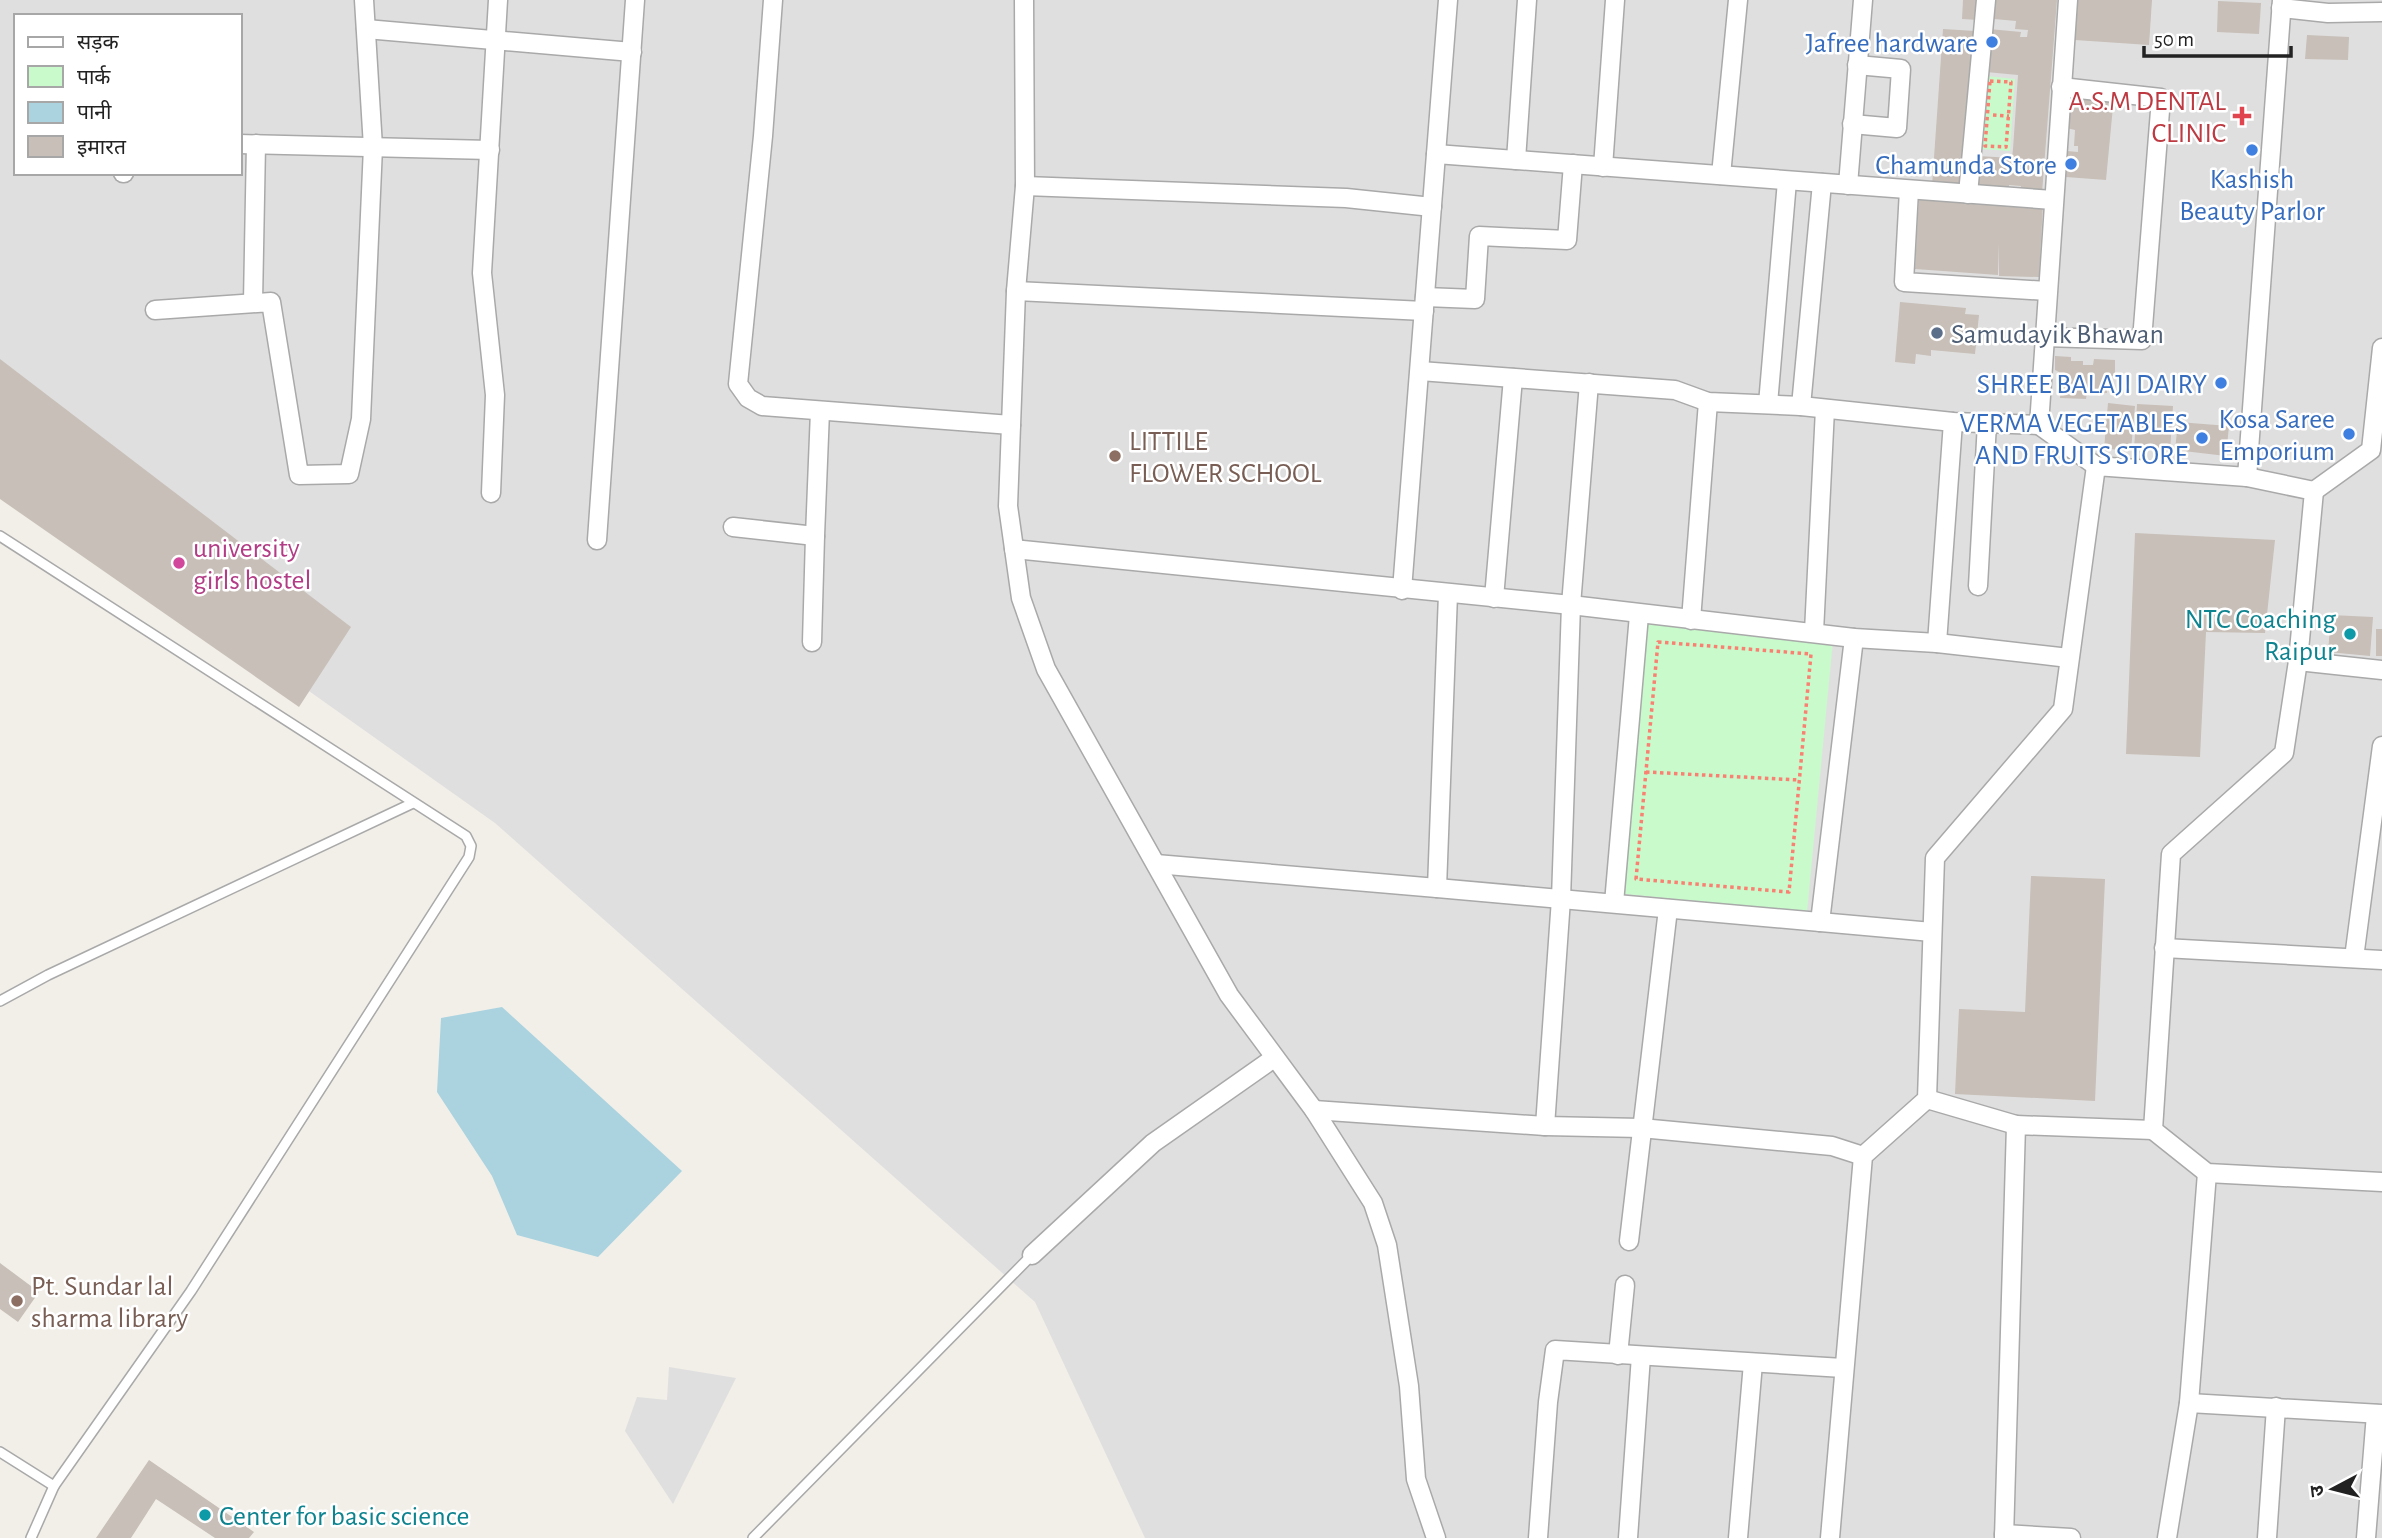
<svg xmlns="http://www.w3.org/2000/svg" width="2382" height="1538" viewBox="0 0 2382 1538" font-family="'Alegreya Sans','Noto Sans Devanagari',sans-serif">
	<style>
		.residential { fill: #e0dfdf; fill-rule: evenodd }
		.park { fill: #c8facc }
		.water { fill: #aad3df }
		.building { fill: #c7bfb8 }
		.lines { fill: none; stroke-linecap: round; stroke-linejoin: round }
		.lane-casing { stroke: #a9a9a9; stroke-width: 12 }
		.street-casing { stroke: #a9a9a9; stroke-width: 21 }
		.path { stroke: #fa8072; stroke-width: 3.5; stroke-dasharray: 3.5 3.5; stroke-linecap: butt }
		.lane { stroke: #fff; stroke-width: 9 }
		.street { stroke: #fff; stroke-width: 18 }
		.shop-dot { fill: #3f7fe0; stroke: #fff; stroke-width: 2.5 }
		.health-dot { fill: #e0444e; stroke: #fff; stroke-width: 2.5 }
		.service-dot { fill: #5c6f8a; stroke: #fff; stroke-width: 2.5 }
		.education-dot { fill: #8d6e63; stroke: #fff; stroke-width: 2.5 }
		.hotel-dot { fill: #d1479c; stroke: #fff; stroke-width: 2.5 }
		.culture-dot { fill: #0f9aa8; stroke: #fff; stroke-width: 2.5 }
		.labels { text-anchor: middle; stroke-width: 5; stroke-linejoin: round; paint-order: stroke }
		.shop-label { font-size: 28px; fill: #366cbe; stroke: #fff; text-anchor: end }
		.health-label { font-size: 28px; fill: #be3a42; stroke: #fff; text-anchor: end }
		.service-label { font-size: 28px; fill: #4e5e75; stroke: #fff; text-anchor: start }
		.education-label { font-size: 28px; fill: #785e54; stroke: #fff; text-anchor: start }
		.hotel-label { font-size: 28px; fill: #b23c85; stroke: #fff; text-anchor: start }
		.culture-label { font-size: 28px; fill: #0d838f; stroke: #fff; text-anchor: end }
	</style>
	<rect width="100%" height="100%" fill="#f2efe9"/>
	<!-- residential -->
	<g class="residential">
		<path d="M0,0H2382V1538H1145L1035,1302L495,823L0,472ZM16,16H240V173H16Z"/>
		<path d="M669,1367L736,1378L673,1504L625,1431L637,1397L667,1400Z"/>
	</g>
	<!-- park -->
	<g class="park">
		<path d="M1987,76L2015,79L2010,151L1981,149Z"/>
		<path d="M1646,621L1833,640L1807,912L1625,894Z"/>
	</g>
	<!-- water -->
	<path class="water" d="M502,1007L682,1171L598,1257L517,1235L492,1176L437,1092L441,1018Z"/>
	<!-- building -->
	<g class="building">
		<path d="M1963,0H1980L1978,20L1962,19Z"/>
		<path d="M1996,0H2057L2042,193L2020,192L2021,186L2009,185V193L1976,191L1978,156L2012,158L2013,149L2018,75L1986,72L1989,29L2021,32L2020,37H2027L2028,30L2015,29L2016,21L1994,19Z"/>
		<path d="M2078,0H2152L2149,45L2075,40Z"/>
		<path d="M2218,1L2261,3L2259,34L2217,32Z"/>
		<path d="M1943,29L1975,31L1963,189L1932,186Z"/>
		<path d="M2307,35L2349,37L2348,60L2305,59Z"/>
		<path d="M2071,91L2114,96L2106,180L2066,177L2067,151L2078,152V146H2074L2075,130L2067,128Z"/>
		<path d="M1919,196L2043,204L2039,277L1999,276V243L1998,275L1915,269Z"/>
		<path d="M1900,302L1966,308L1965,314L1979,315L1975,354L1931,350V356L1916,354L1915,364L1895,362Z"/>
		<path d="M2055,356L2071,357V361H2083V365H2093L2094,359L2115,360V376H2107V393H2087L2086,399L2060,398L2061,383L2058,382L2059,372L2055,370Z"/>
		<path d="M0,359L351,627L299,707L0,499Z"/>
		<path d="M2108,403L2135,406L2131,450L2104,449Z"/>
		<path d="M2137,404L2173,406L2170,451L2134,449Z"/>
		<path d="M2178,422L2229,426L2226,456L2175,450Z"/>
		<path d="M2135,533L2275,540L2265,633L2206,632L2200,757L2126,754Z"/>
		<path d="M2331,615L2373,617L2370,656L2328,652Z"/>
		<rect x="2376" y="629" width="6" height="27"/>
		<path d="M2031,876L2105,879L2095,1101L1955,1094L1959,1009L2025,1012Z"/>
		<path d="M0,1263L39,1292L18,1322L0,1309Z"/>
		<path d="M149,1460L254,1532L249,1538H215L156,1499L131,1538H96Z"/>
	</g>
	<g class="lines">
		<defs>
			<g id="lane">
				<path d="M0,536L466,836L471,846L469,857L191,1291L54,1486L0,1452"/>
				<path d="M0,1001L48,975L413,803"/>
				<path d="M31,1538L54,1486"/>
				<path d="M753,1538L1032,1255"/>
			</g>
			<g id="street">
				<path d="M773,0L763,136L738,384L748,398L762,406L1011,425"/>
				<path d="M1024,0L1025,186L1016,291L1008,506L1021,598L1046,669L1229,995L1314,1110L1373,1203L1387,1245L1409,1386L1416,1479L1436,1538"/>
				<path d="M2068,0L2039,425L2096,466"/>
				<path d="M2281,8L2328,13L2382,12"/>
				<path d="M366,29L632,52"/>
				<path d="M1852,124L1897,128L1901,69L1857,65"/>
				<path d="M240,144L490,150"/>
				<path d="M1436,154L2053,200"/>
				<path d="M1516,160L1527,0"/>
				<path d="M1603,167L1615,0"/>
				<path d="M123,173H124"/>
				<path d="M1721,175L1738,0"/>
				<path d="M1848,185L1863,0"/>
				<path d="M1025,186L1346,198L1432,207"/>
				<path d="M1909,190L1904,282L2047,291"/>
				<path d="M1968,194L1986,0"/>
				<path d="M1016,291L1424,311"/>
				<path d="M1425,297L1475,299L1479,236L1567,240L1573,164"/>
				<path d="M253,302L256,144"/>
				<path d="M155,310L271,302L299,475L349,474L361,419L373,147L364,0"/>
				<path d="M2044,337L2142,340L2161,98L2061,87"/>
				<path d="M1420,371L1675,390L1708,402L1801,406L1953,422L2039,425"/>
				<path d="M1768,404L1787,181"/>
				<path d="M1801,406L1822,183"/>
				<path d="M2247,477L2314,491L2298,661L2382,670"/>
				<path d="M2314,491L2371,450L2382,348"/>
				<path d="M491,493L495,395L482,273L498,0"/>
				<path d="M733,527L815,536L820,411"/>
				<path d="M597,540L635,0"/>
				<path d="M1014,549L1571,605L1854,638L1937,643L2069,658"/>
				<path d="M1978,586L1987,423"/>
				<path d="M1402,590L1448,0"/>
				<path d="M1494,598L1513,378"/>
				<path d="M1691,620L1708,402"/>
				<path d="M1814,632L1825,409"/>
				<path d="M812,642L815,536"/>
				<path d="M1937,643L1953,422"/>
				<path d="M2298,661L2284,753L2171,854L2153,1130L2207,1173L2382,1182"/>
				<path d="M1156,864L1437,888L1448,594"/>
				<path d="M1437,888L1932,932"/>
				<path d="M1614,903L1639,615"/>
				<path d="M1820,922L1854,638"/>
				<path d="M2164,948L2382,960"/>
				<path d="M2354,958L2382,746"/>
				<path d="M1927,1099L2016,1125"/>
				<path d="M1314,1110L1545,1126L1641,1128L1832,1146L1863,1156"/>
				<path d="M1545,1126L1561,899L1571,605L1589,383"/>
				<path d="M1629,1241L1668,909"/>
				<path d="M1032,1255L1153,1143L1274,1058"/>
				<path d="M1618,1355L1625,1285"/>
				<path d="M2189,1403L2382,1414"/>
				<path d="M2004,1534L2071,1538"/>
				<path d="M1538,1538L1548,1402L1555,1350L1843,1368"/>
				<path d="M1628,1538L1641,1356"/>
				<path d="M1738,1538L1753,1363"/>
				<path d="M1830,1538L1863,1156L1927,1099L1935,858L2063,709L2096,466L2247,477L2282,0"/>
				<path d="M2004,1538L2016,1125L2153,1130"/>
				<path d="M2167,1538L2189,1403L2207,1173"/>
				<path d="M2267,1538L2276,1407"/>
				<path d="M2366,1538L2376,1414"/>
			</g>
		</defs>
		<!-- lane casing -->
		<use href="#lane" class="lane-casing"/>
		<!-- street casing -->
		<use href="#street" class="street-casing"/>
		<!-- path -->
		<g class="path">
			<path d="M1990,81L2011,82L2006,147L1985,146Z"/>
			<path d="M1993,115L2009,116"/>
			<path d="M1658,642L1811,654L1789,892L1636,879Z"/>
			<path d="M1646,772L1799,780"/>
		</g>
		<!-- lane -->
		<use href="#lane" class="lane"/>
		<!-- street -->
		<use href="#street" class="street"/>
	</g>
	<!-- markers -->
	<g class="shop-dot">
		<circle cx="1992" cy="42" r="7"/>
		<circle cx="2252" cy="150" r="7"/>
		<circle cx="2071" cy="164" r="7"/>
		<circle cx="2221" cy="383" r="7"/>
		<circle cx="2349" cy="434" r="7"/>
		<circle cx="2202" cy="438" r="7"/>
	</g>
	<path class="health-dot" d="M2238.5 105.5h7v7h7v7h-7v7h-7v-7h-7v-7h7z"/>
	<circle class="service-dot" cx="1937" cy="333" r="7"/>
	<g class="education-dot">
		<circle cx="1115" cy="456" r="7"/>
		<circle cx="17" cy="1301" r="7"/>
	</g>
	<circle class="hotel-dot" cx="179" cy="563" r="7"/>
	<g class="culture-dot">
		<circle cx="2350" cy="634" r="7"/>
		<circle cx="205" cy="1515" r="7"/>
	</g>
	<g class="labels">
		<!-- shop labels -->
		<g class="shop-label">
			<text x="1978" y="52">Jafree hardware</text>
			<text x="2057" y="174">Chamunda Store</text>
			<text x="2252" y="188" text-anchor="middle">Kashish<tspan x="2252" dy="32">Beauty Parlor</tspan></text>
			<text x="2207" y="393">SHREE BALAJI DAIRY</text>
			<text x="2335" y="428">Kosa Saree<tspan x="2335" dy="32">Emporium</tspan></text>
			<text x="2188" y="432">VERMA VEGETABLES<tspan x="2188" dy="32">AND FRUITS STORE</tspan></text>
		</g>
		<!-- health labels -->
		<g class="health-label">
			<text x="2226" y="110">A.S.M DENTAL<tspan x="2226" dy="32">CLINIC</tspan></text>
		</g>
		<!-- service labels -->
		<g class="service-label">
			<text x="1951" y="343">Samudayik Bhawan</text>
		</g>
		<!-- education labels -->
		<g class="education-label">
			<text x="1129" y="450">LITTILE<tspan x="1129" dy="32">FLOWER SCHOOL</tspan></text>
			<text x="31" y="1295">Pt. Sundar lal<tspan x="31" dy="32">sharma library</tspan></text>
		</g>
		<!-- hotel labels -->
		<g class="hotel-label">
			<text x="193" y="557">university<tspan x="193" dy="32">girls hostel</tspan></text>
		</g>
		<!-- culture labels -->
		<g class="culture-label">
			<text x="2336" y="628">NTC Coaching<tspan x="2336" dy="32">Raipur</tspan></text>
			<text x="219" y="1525" text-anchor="start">Center for basic science</text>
		</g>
	</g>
	<!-- legend -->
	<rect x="14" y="14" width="228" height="161" fill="#ffffff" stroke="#a7a7a7" stroke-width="2"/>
	<rect x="28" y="37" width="35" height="10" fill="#ffffff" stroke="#a7a7a7" stroke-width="2"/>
	<text x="77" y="49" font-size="21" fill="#222222">सड़क</text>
	<rect x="28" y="66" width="35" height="21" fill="#c8facc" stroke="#a7a7a7" stroke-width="2"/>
	<text x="77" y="84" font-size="21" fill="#222222">पार्क</text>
	<rect x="28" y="102" width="35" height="21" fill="#aad3df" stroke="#a7a7a7" stroke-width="2"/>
	<text x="77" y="119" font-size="21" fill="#222222">पानी</text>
	<rect x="28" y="136" width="35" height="21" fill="#c7bfb8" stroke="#a7a7a7" stroke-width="2"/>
	<text x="77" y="154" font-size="21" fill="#222222">इमारत</text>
	<!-- north arrow -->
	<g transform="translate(2333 1489) rotate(263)" stroke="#ffffff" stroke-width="5" paint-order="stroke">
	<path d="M0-5L12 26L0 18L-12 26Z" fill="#222222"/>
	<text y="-10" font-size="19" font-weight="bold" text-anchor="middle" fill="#222222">उ</text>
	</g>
	<!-- scale -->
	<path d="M2144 46v10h147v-10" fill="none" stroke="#222222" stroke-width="3.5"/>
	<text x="2154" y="46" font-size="21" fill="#222222" stroke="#ffffff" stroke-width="5" paint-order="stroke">50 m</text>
</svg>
